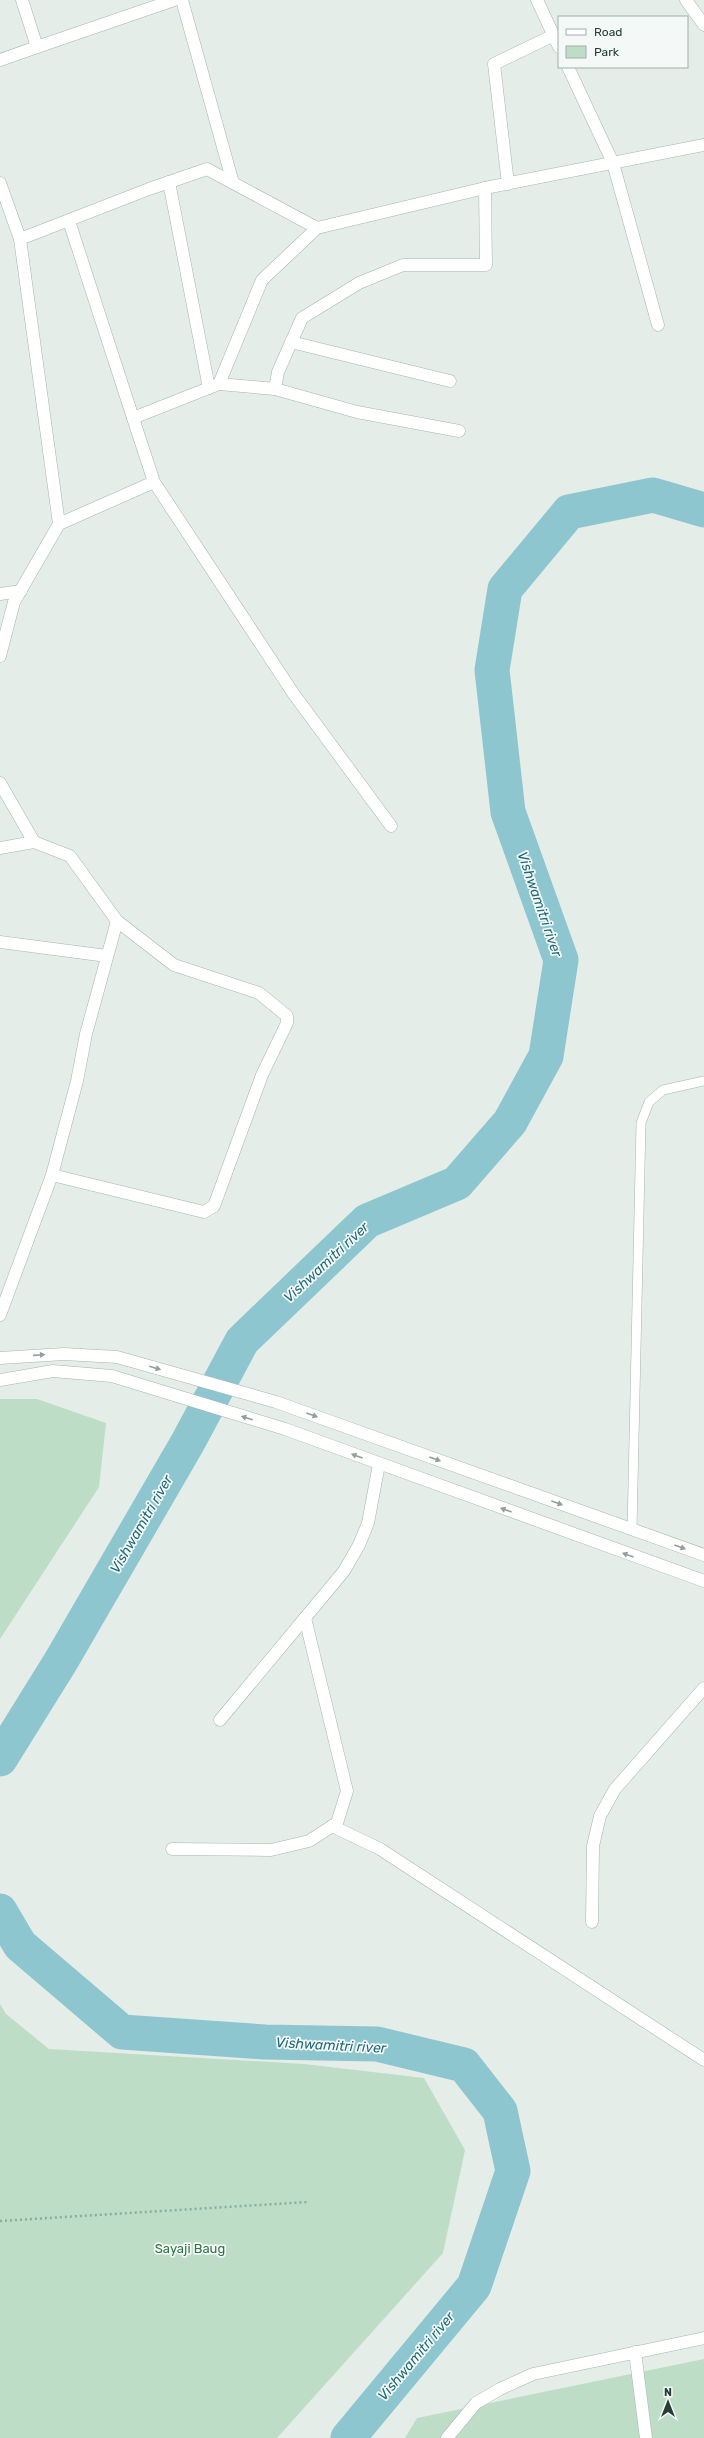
<svg xmlns="http://www.w3.org/2000/svg" width="704" height="2438" viewBox="0 0 704 2438" font-family="Rubik,sans-serif">
	<style>
		.green { fill: #beddc6 }
		.lines { fill: none; stroke-linecap: round; stroke-linejoin: round }
		.river { stroke: #8ec6cf; stroke-width: 35 }
		.service-casing { stroke: #a7b5af; stroke-width: 10 }
		.minor-casing { stroke: #a7b5af; stroke-width: 13 }
		.tertiary-casing { stroke: #a7b5af; stroke-width: 13 }
		.path { stroke: #85afa1; stroke-width: 2.5; stroke-dasharray: 2 3; stroke-linecap: butt }
		.service { stroke: #fff; stroke-width: 9 }
		.minor { stroke: #fff; stroke-width: 12 }
		.tertiary { stroke: #fff; stroke-width: 12 }
		.oneway { fill: #929e9a }
		.labels { text-anchor: middle; stroke-width: 3.5; stroke-linejoin: round; paint-order: stroke }
		.park-label { font-size: 13px; fill: #307349; stroke: #f4f9f7 }
		.water-label { font-size: 14px; font-style: italic; fill: #206a77; stroke: #f4f9f7 }
	</style>
	<rect width="100%" height="100%" fill="#e4ede8"/>
	<!-- green -->
	<g class="green">
		<path d="M0,1399H37L106,1423L99,1487L0,1639Z"/>
		<path d="M0,2004L6,2014L49,2049L304,2064L424,2078L465,2150L443,2253L277,2438H0Z"/>
		<path d="M704,2359V2438H405L417,2418Z"/>
	</g>
	<g class="lines">
		<!-- river -->
		<g class="river">
			<path d="M0,1759L61,1661L188,1442L242,1341L367,1221L457,1183L510,1122L546,1056L561,960L508,812L492,670L505,589L569,512L653,495L704,510"/>
			<path d="M0,1911L20,1945L122,2032L265,2042L377,2044L464,2065L500,2111L513,2171L474,2286L348,2438"/>
		</g>
		<defs>
			<path id="service" d="M632,1530L641,1123L649,1102L663,1090L704,1081"/>
			<g id="minor">
				<path d="M182,0L233,183"/>
				<path d="M537,0L559,47"/>
				<path d="M686,0L704,25"/>
				<path d="M37,47L174,0"/>
				<path d="M0,60L37,47L22,0"/>
				<path d="M568,67L613,163L658,325"/>
				<path d="M169,182L209,388"/>
				<path d="M0,183L20,239"/>
				<path d="M508,184L494,64L554,35"/>
				<path d="M485,188L704,145"/>
				<path d="M69,221L133,418"/>
				<path d="M291,342L450,381"/>
				<path d="M219,384L275,389"/>
				<path d="M154,482L293,693L391,826"/>
				<path d="M59,524L20,239L149,189L207,169L317,228"/>
				<path d="M0,594L21,591"/>
				<path d="M0,656L14,602L59,524L154,482L133,418L219,384L262,280L317,228L485,188L486,265H403L359,283L302,318L278,372L275,389L357,412L459,431"/>
				<path d="M0,783L34,842"/>
				<path d="M0,848L34,842L70,856L117,921L174,965L259,993L287,1016V1023L262,1075L214,1206L204,1212L52,1175"/>
				<path d="M0,942L107,956"/>
				<path d="M0,1315L52,1175L77,1081L86,1034L117,921"/>
				<path d="M220,1720L344,1571L359,1545L368,1523L379,1464"/>
				<path d="M332,1826L380,1849L704,2060"/>
				<path d="M172,1849L271,1850L309,1841L337,1823L347,1791L305,1618"/>
				<path d="M592,1922L593,1846L600,1816L615,1789L704,1688"/>
				<path d="M635,2352L646,2438"/>
				<path d="M447,2438L476,2403L500,2389L533,2374L704,2338"/>
			</g>
			<g id="tertiary">
				<path d="M0,1358L64,1354L117,1357L276,1402L704,1555"/>
				<path d="M0,1380L53,1371L112,1376L285,1429L704,1581"/>
			</g>
		</defs>
		<!-- service casing -->
		<use href="#service" class="service-casing"/>
		<!-- minor casing -->
		<use href="#minor" class="minor-casing"/>
		<!-- tertiary casing -->
		<use href="#tertiary" class="tertiary-casing"/>
		<!-- path -->
		<path class="path" d="M0,2221L307,2202"/>
		<!-- service -->
		<use href="#service" class="service"/>
		<!-- minor -->
		<use href="#minor" class="minor"/>
		<!-- tertiary -->
		<use href="#tertiary" class="tertiary"/>
	</g>
	<!-- one-way arrows -->
	<defs><path id="oneway-solid" d="M-6-.8H1V-3.2L6.5 0L1 3.2V.8H-6Z"/></defs>
	<g class="oneway">
		<use href="#oneway-solid" transform="translate(39 1355) rotate(-4)"/>
		<use href="#oneway-solid" transform="translate(155 1368) rotate(16)"/>
		<use href="#oneway-solid" transform="translate(312 1415) rotate(20)"/>
		<use href="#oneway-solid" transform="translate(247 1418) rotate(-163)"/>
		<use href="#oneway-solid" transform="translate(357 1456) rotate(-160)"/>
		<use href="#oneway-solid" transform="translate(435 1459) rotate(20)"/>
		<use href="#oneway-solid" transform="translate(557 1503) rotate(20)"/>
		<use href="#oneway-solid" transform="translate(506 1510) rotate(-160)"/>
		<use href="#oneway-solid" transform="translate(680 1547) rotate(20)"/>
		<use href="#oneway-solid" transform="translate(628 1555) rotate(-160)"/>
	</g>
	<g class="labels">
		<!-- park labels -->
		<g class="park-label">
			<text x="190" y="2253">Sayaji Baug</text>
		</g>
		<!-- water labels -->
		<g class="water-label">
			<text transform="translate(540 904) rotate(71)" y="5">Vishwamitri river</text>
			<text transform="translate(326 1262) rotate(-43)" y="5">Vishwamitri river</text>
			<text transform="translate(141 1524) rotate(-60)" y="5">Vishwamitri river</text>
			<text transform="translate(331 2045) rotate(3)" y="5">Vishwamitri river</text>
			<text transform="translate(416 2356) rotate(-50)" y="5">Vishwamitri river</text>
		</g>
	</g>
	<!-- legend -->
	<rect x="558" y="16" width="130" height="52" fill="#f4f9f7" stroke="#a1aeaa"/>
	<rect x="566" y="29" width="20" height="6" fill="#ffffff" stroke="#a1aeaa"/>
	<text x="594" y="36" font-size="12" fill="#243d36">Road</text>
	<rect x="566" y="46" width="20" height="12" fill="#beddc6" stroke="#a1aeaa"/>
	<text x="594" y="56" font-size="12" fill="#243d36">Park</text>
	<!-- north arrow -->
	<g transform="translate(668 2402)" stroke="#f4f9f7" stroke-width="3" paint-order="stroke">
	<path d="M0-3L7 15L0 10L-7 15Z" fill="#243d36"/>
	<text y="-6" font-size="11" font-weight="bold" text-anchor="middle" fill="#243d36">N</text>
	</g>
</svg>
